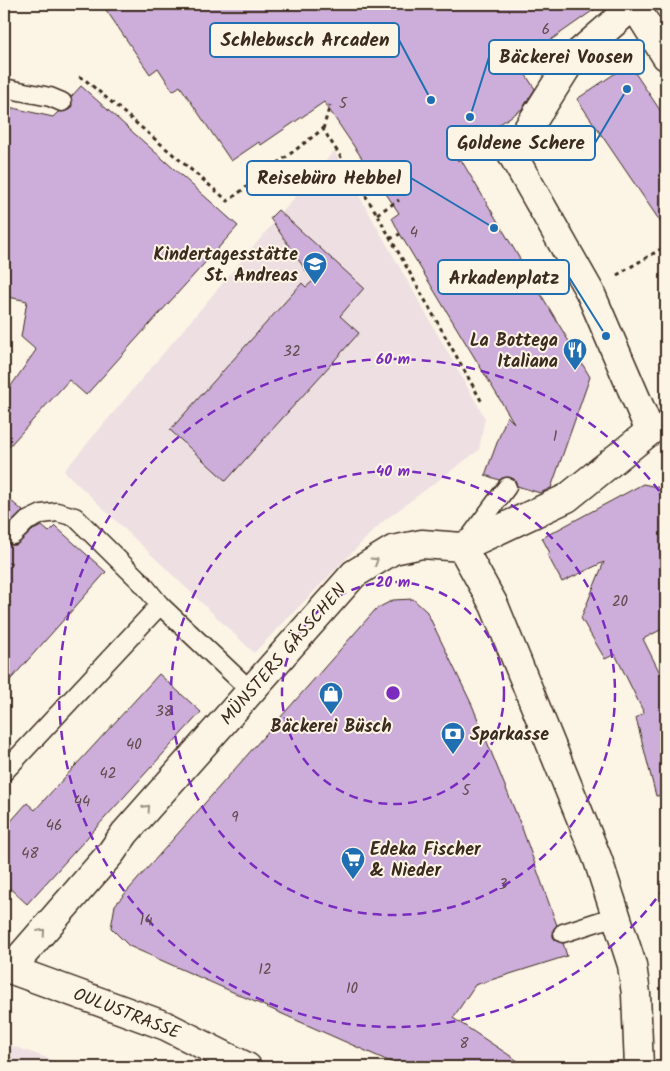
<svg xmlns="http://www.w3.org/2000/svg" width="670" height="1071" viewBox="0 0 670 1071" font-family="Kalam,sans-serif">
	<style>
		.built { fill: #eee0e2 }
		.building { fill: #cdaeda; stroke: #3b2a1e }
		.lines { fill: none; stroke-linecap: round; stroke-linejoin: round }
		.service-casing { stroke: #3b2a1e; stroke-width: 21 }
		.pedestrian-casing { stroke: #3b2a1e; stroke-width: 31 }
		.minor-casing { stroke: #3b2a1e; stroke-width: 31 }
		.secondary-casing { stroke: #3b2a1e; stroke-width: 31 }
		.path { stroke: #3b2a1e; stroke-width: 3; stroke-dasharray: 4 4; stroke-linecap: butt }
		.service { stroke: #fcf5e5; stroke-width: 18 }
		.pedestrian { stroke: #fcf5e5; stroke-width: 28 }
		.minor { stroke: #fcf5e5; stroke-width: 28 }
		.secondary { stroke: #fcf5e5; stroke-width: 28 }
		.oneway { stroke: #9c9082 }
		.ring { fill: none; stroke: #7b2cbf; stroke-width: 2.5; stroke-dasharray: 9 6 }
		.labels { text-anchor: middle; stroke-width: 4; stroke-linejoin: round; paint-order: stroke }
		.number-label { font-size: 15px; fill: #604b4d }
		.poi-label { font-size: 18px; font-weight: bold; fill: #3b2a1e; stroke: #fcf5e5; text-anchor: end }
		.street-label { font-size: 18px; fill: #3b2a1e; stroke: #fcf5e5 }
		.centre { fill: #7b2cbf; stroke: #fcf5e5; stroke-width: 2.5 }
		.ring-label { font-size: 15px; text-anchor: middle; font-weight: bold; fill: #7b2cbf; stroke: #fcf5e5; stroke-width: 4; stroke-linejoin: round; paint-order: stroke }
		.leader { fill: none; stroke: #1f6fb2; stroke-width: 2 }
		.callout-dot { fill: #1f6fb2; stroke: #fcf5e5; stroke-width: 2 }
		.callout { fill: #fcf5e5; stroke: #1f6fb2; stroke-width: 2 }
		.callout-label { font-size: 19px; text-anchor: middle; font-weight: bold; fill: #3b2a1e }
	</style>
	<rect width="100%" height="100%" fill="#fcf5e5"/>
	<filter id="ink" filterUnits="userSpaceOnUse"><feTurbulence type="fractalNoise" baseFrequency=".02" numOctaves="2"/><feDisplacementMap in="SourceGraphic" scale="10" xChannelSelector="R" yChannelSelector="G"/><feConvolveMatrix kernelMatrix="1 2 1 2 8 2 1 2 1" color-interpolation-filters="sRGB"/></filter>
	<g filter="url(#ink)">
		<!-- built -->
		<g class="built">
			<path d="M334,151L485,418L479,450L381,523L254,653L64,471Z"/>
			<path d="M4,1043L73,1067H4Z"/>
		</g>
		<!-- building -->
		<g class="building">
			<path d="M102,4H602L518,63L535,89L522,109L457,153L590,377L551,488L540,493L517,486L514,479L509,477L499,480L485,475L507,416L514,423L400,234L392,218L399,213L324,102L261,145L259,142L231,161L180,86L173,91L158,68L150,74Z"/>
			<path d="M629,64L666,119V230L577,99Z"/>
			<path d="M81,86L238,226L86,395L69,380L4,452V396L36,350L21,337L27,301L4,296V106L53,117L58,112L69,110L72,106L71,97Z"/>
			<path d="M278,210L364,288L340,316L359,333L226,481L170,430L302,283L306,287L313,281L270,218Z"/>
			<path d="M643,484L666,489V627L643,639L666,685V795L656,796L636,718L644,713L615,654L605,659L581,618L604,562L562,582L547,554L550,553L542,538Z"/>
			<path d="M4,495L23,511L4,530Z"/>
			<path d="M42,526L49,532L55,526L106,572L4,687V540L10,545H16L33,530Z"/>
			<path d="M413,599L427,612L472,705L522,828L555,920L557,925L553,930V937L556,941L563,943L567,956L475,985L453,1018L527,1067H402L129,946L111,928L115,905L376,609L393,600Z"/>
			<path d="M159,674L201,712L27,904L4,883V829L27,803L35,810Z"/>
		</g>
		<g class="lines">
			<defs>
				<g id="service">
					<path d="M4,88L50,97L62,102"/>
					<path d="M13,535L27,521L42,514L57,512L75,517L143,584L160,605"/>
					<path d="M467,541L507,487"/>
					<path d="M4,772L160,605L251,691"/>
					<path d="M563,933L616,916"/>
				</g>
				<path id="pedestrian" d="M462,547L567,498L650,431L590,292L512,154L572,59L634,5L666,56"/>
				<g id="minor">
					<path d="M633,4H637"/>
					<path d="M10,969L111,853L125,833L354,574L393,550L422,544L462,547L494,605L598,860L632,965L636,994L639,1067"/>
				</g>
				<path id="secondary" d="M4,967L166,1026L247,1067"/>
			</defs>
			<!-- service casing -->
			<use href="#service" class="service-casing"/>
			<!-- pedestrian casing -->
			<use href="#pedestrian" class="pedestrian-casing"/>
			<!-- minor casing -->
			<use href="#minor" class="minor-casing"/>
			<!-- secondary casing -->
			<use href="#secondary" class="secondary-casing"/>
			<!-- path -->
			<g class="path">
				<path d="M79,77L83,78L228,201L323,129L377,214L483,404"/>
				<path d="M323,129L330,105"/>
				<path d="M470,143L473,148"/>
				<path d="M457,160L473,148L479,149"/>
				<path d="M377,214L399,200"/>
				<path d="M390,239L400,234"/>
				<path d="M617,275L666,246"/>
				<path d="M4,570L11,562"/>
			</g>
			<!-- service -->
			<use href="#service" class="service"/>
			<!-- pedestrian -->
			<use href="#pedestrian" class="pedestrian"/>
			<!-- minor -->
			<use href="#minor" class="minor"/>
			<!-- secondary -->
			<use href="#secondary" class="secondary"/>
		</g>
		<!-- one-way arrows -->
		<defs><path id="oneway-chevron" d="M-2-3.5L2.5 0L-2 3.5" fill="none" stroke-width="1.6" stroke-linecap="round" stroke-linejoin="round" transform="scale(1.25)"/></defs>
		<g class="oneway">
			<use href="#oneway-chevron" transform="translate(375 561) rotate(-32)"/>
			<use href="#oneway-chevron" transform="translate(147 808) rotate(-48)"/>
			<use href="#oneway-chevron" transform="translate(42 932) rotate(-49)"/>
		</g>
	</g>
	<!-- distance rings -->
	<g class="ring">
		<circle cx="393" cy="693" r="111"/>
		<circle cx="393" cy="693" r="222"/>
		<path d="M665 887A334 334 0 1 1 665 499"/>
	</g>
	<!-- icons -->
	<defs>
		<symbol id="school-pin" viewBox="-11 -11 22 30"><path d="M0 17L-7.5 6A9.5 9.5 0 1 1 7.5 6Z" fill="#1f6fb2" stroke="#fcf5e5"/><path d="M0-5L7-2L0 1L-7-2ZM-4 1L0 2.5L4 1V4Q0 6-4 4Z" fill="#fff"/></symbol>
		<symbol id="restaurant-pin" viewBox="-11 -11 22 30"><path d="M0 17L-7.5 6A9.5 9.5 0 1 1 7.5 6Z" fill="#1f6fb2" stroke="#fcf5e5"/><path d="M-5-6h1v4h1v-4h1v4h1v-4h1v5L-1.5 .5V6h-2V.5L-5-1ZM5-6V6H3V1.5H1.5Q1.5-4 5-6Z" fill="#fff"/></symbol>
		<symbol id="shop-pin" viewBox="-11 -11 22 30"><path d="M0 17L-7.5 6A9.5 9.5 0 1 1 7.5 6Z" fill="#1f6fb2" stroke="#fcf5e5"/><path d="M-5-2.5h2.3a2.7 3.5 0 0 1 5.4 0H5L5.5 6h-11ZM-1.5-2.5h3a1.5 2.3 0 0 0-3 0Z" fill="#fff"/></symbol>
		<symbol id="bank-pin" viewBox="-11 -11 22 30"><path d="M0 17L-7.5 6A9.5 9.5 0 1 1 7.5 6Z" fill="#1f6fb2" stroke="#fcf5e5"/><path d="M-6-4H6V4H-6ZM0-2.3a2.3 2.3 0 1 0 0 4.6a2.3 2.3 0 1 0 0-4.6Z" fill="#fff"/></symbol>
		<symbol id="supermarket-pin" viewBox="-11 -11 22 30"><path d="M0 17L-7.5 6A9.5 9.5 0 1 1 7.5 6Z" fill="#1f6fb2" stroke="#fcf5e5"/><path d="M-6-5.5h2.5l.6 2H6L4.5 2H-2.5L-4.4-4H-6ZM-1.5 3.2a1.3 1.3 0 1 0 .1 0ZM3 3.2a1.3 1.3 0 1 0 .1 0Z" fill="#fff"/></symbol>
	</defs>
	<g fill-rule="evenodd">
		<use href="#school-pin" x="301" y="250" width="28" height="38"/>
		<use href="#restaurant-pin" x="561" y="336" width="28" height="38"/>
		<use href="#shop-pin" x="317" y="680" width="28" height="38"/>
		<use href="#bank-pin" x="439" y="720" width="28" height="38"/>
		<use href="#supermarket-pin" x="339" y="845" width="28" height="38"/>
	</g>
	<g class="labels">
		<!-- number labels -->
		<g class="number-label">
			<text x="546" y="34">6</text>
			<text x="343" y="108">5</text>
			<text x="414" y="237">4</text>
			<text x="292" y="356">32</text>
			<text x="555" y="441">1</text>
			<text x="620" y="606">20</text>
			<text x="164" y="716">38</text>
			<text x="134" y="749">40</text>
			<text x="108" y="778">42</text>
			<text x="466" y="795">5</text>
			<text x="82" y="806">44</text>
			<text x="235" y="822">9</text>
			<text x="54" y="830">46</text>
			<text x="30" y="858">48</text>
			<text x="503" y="889">3</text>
			<text x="146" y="925">14</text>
			<text x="265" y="974">12</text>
			<text x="352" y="993">10</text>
			<text x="464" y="1048">8</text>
		</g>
		<!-- poi labels -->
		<g class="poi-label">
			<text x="298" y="260">Kindertagesstätte<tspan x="298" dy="21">St. Andreas</tspan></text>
			<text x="558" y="346">La Bottega<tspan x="558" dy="21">Italiana</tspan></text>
			<text x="331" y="732" text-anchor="middle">Bäckerei Büsch</text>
			<text x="470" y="740" text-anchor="start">Sparkasse</text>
			<text x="370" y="855" text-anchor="start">Edeka Fischer<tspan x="370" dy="21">&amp; Nieder</tspan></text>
		</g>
		<!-- street labels -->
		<g class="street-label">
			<text transform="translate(283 654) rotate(-49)" y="6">MÜNSTERS GÄSSCHEN</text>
			<text transform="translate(127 1013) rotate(21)" y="6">OULUSTRASSE</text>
		</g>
	</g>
	<circle cx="393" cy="693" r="8" class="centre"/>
	<g class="ring-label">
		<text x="393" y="364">60 m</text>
		<text x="393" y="476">40 m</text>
		<text x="393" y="587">20 m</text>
	</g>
	<!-- callouts -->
	<path class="leader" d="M431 100L399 40M470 117L489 57M627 89L595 143M494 228L411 178M606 336L569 277"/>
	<g class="callout-dot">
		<circle cx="431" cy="100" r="5"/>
		<circle cx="470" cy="117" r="5"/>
		<circle cx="627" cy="89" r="5"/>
		<circle cx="494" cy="228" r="5"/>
		<circle cx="606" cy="336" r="5"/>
	</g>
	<g class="callout">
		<rect x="210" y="23" width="189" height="34" rx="5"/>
		<rect x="489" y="40" width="155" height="34" rx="5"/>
		<rect x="447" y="126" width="148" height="34" rx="5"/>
		<rect x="247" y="161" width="164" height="34" rx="5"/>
		<rect x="438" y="260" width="131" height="34" rx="5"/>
	</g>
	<g class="callout-label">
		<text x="305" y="46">Schlebusch Arcaden</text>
		<text x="566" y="63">Bäckerei Voosen</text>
		<text x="521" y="149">Goldene Schere</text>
		<text x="329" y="184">Reisebüro Hebbel</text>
		<text x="504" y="284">Arkadenplatz</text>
	</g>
	<!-- margin -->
	<rect width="670" height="1071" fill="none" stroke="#fcf5e5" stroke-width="20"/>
	<rect x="10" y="10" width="650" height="1051" fill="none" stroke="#3b2a1e" stroke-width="2" filter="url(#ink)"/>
</svg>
